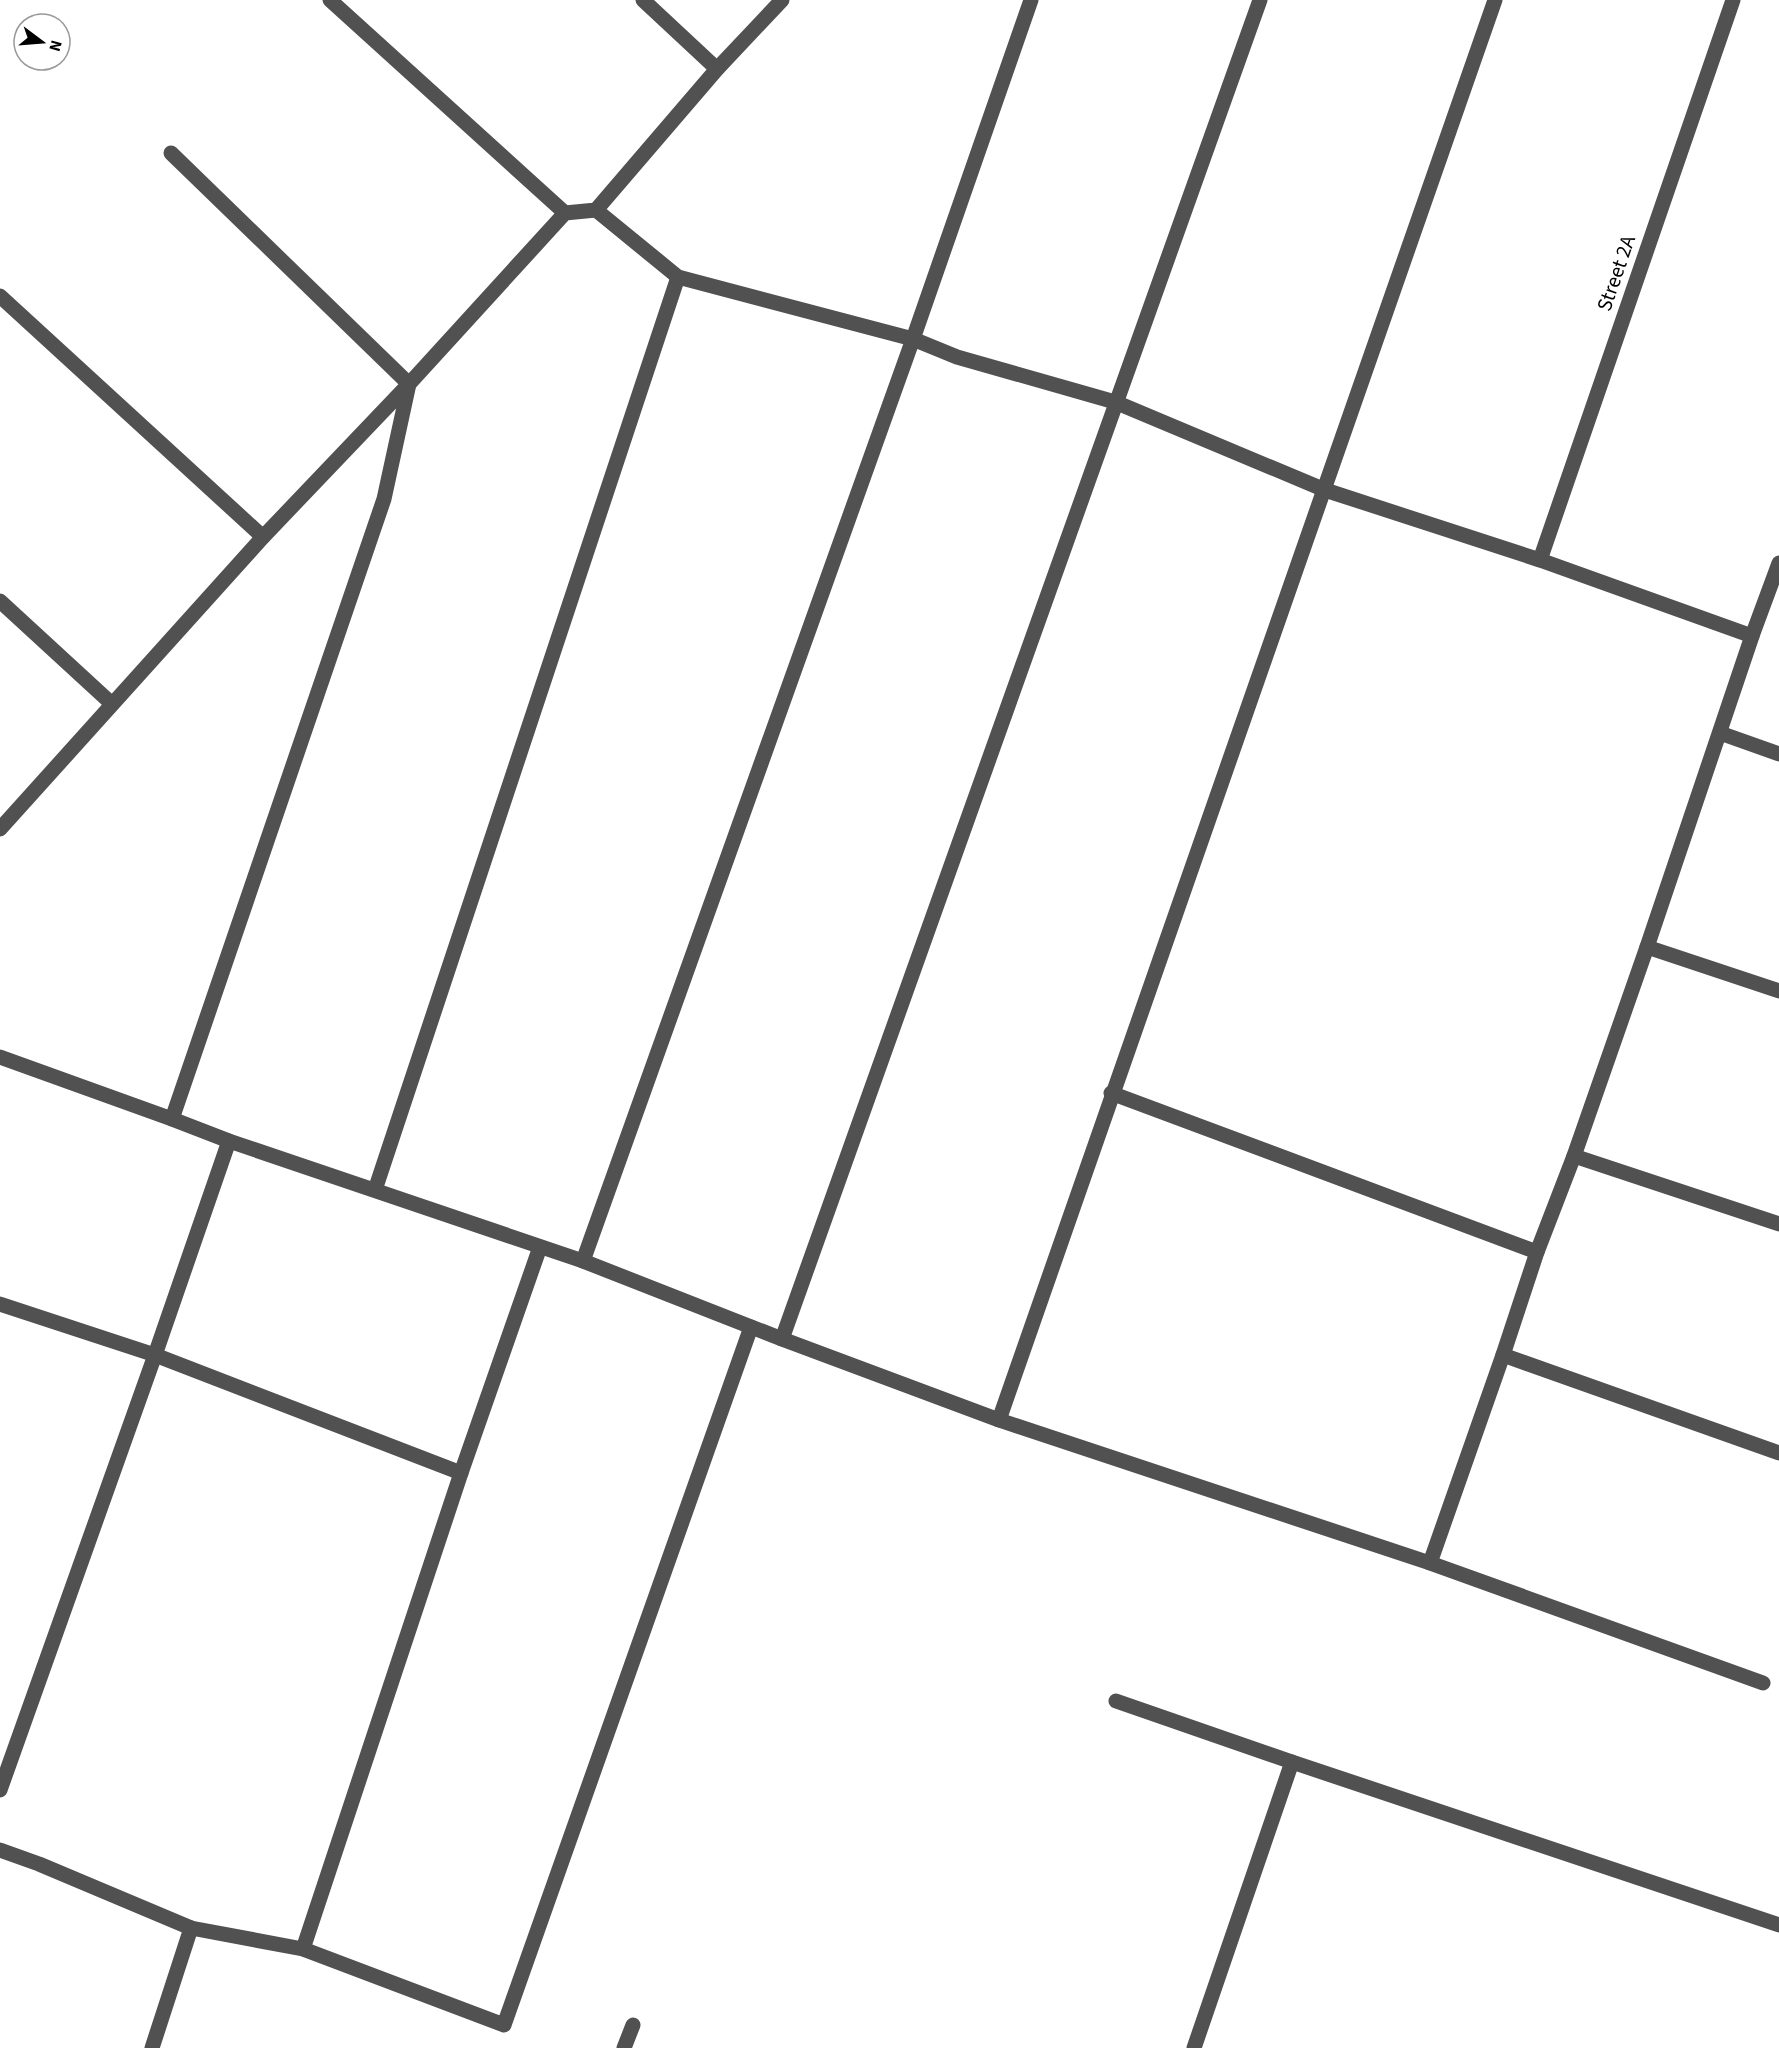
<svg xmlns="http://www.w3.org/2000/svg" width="1779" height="2048" viewBox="0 0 1779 2048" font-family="'Source Sans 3',sans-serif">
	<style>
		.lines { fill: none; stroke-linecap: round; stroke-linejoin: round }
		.minor { stroke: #515151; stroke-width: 15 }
		.labels { text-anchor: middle; stroke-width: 5; stroke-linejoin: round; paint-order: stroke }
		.street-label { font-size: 21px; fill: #000; stroke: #fff }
	</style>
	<rect width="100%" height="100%" fill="#fff"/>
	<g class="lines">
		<!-- minor -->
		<g class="minor">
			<path d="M330,0L565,213"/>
			<path d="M643,0L717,69"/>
			<path d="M171,153L409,384L384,499L172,1119"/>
			<path d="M596,210L678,277L913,339L957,357L1115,402L1325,490L1540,560L1752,636"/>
			<path d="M0,296L263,537"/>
			<path d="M1540,560L1733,0"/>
			<path d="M0,601L112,704"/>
			<path d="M1720,733L1779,754"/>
			<path d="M0,829L263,537L409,384L565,213L596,210L717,69L782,0"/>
			<path d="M1647,947L1779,991"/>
			<path d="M0,1057L172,1119L229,1141L583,1261L782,1339L999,1420L1430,1563L1763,1683"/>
			<path d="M1111,1093L1537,1252"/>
			<path d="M1574,1156L1779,1224"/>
			<path d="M375,1190L678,277"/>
			<path d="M583,1261L913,339L1031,0"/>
			<path d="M0,1304L155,1355L461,1473"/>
			<path d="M782,1339L1260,0"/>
			<path d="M1503,1355L1779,1453"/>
			<path d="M999,1420C1161,945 1330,473 1495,0"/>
			<path d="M1430,1563L1503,1355L1537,1252L1574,1156L1647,947L1752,636L1779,563"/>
			<path d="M1116,1701L1292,1762L1779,1925"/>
			<path d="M0,1790L155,1355L229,1141"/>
			<path d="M0,1850L39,1864L191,1928L303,1949L504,2025L751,1327"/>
			<path d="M303,1949L461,1473L540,1247"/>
			<path d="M152,2048L191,1928"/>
			<path d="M624,2048L633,2025"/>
			<path d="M1194,2048L1292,1762"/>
		</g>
	</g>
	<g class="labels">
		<!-- street labels -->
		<g class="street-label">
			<text transform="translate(1616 273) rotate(-71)" y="7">Street 2A</text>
		</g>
	</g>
	<!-- north arrow -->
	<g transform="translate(42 42) rotate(106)"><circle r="28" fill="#ffffff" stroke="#999999" stroke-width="1.5"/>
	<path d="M0-4.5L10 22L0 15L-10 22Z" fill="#000000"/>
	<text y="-9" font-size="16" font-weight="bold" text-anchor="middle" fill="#000000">N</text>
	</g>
</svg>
